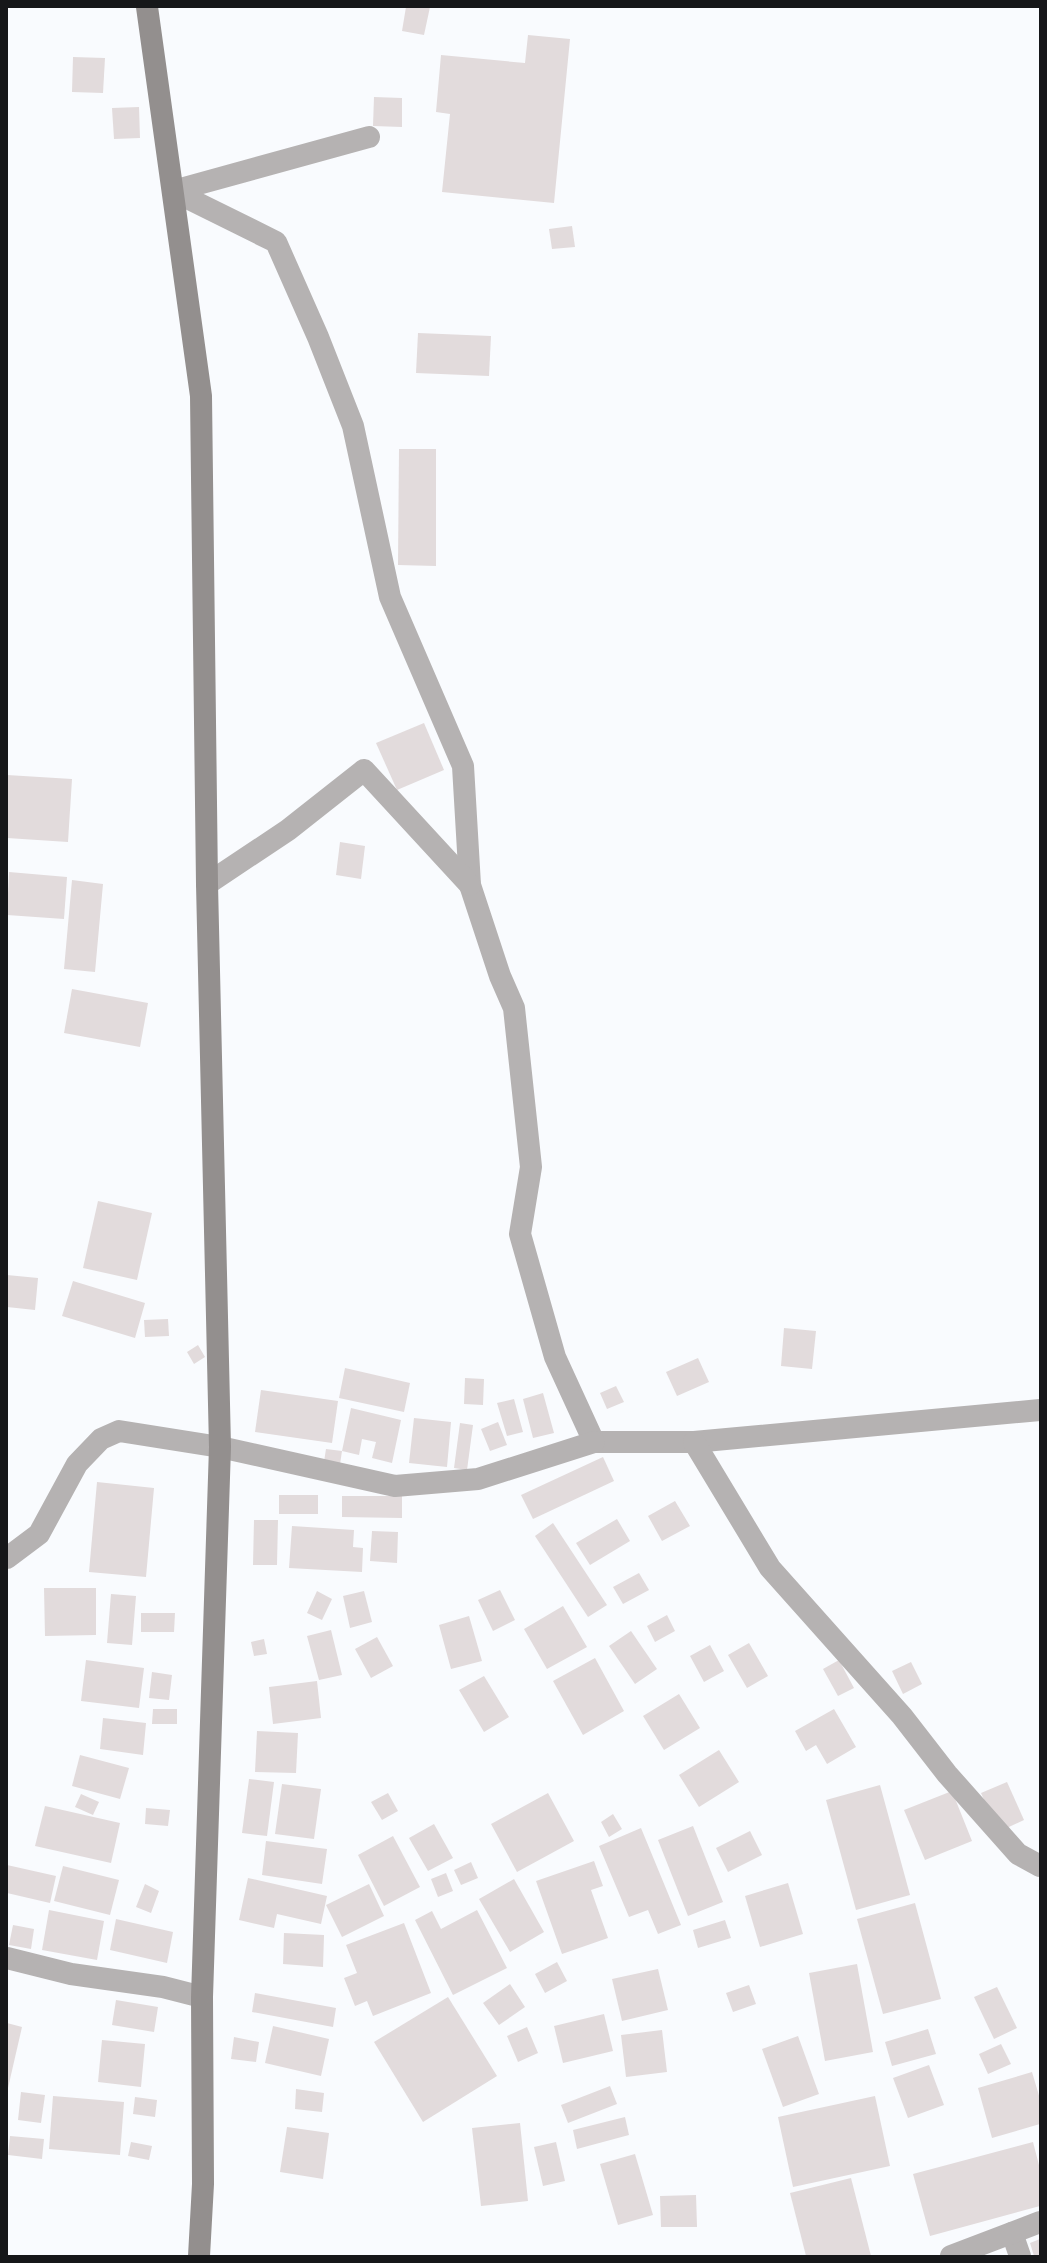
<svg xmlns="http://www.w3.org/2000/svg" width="1047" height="2263" viewBox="0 0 1047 2263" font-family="Overpass,sans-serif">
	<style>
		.building { fill: #e2dbdc }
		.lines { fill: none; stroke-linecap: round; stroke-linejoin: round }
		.minor { stroke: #b5b2b2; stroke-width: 22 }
		.secondary { stroke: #938f8e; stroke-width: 22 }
	</style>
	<rect width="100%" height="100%" fill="#f9fbfe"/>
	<!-- building -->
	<g class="building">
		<path d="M406,7H430L424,35L402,31Z"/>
		<path d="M528,35L570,39L554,203L442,192L450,114L436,112L441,55L525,63Z"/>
		<path d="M73,57L105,58L103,93L72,92Z"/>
		<path d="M374,97L402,98V127L373,126Z"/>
		<path d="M139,107L140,138L114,139L112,108Z"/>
		<path d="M572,226L575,247L552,249L549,229Z"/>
		<path d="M418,333L491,336L489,376L416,373Z"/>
		<path d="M399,449H436V566L398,565Z"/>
		<path d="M424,723L444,770L397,790L376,743Z"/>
		<path d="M7,775L72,779L68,842L7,838Z"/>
		<path d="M340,842L365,846L361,879L336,875Z"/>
		<path d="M9,872L67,877L64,919L7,915Z"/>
		<path d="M72,880L103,884L95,972L64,969Z"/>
		<path d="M72,989L148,1003L140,1047L64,1033Z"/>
		<path d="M98,1201L152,1213L137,1280L83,1268Z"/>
		<path d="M7,1275L38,1278L35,1310L7,1307Z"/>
		<path d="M73,1281L145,1303L135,1338L62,1316Z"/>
		<path d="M168,1319L169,1336L145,1337L144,1320Z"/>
		<path d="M784,1328L816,1331L812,1369L781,1366Z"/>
		<path d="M198,1345L205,1357L194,1364L187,1352Z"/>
		<path d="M698,1358L709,1382L677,1396L666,1372Z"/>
		<path d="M345,1368L410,1383L404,1412L339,1398Z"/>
		<path d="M465,1378L484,1379L483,1405L464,1404Z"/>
		<path d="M616,1386L624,1402L607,1409L600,1393Z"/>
		<path d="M261,1390L338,1401L332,1443L255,1432Z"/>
		<path d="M543,1393L554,1433L533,1438L523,1399Z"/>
		<path d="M514,1399L523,1432L507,1436L497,1403Z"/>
		<path d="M351,1408L401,1420L392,1463L372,1458L376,1442L362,1439L359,1455L342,1451Z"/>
		<path d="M414,1418L451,1422L447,1467L409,1463Z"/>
		<path d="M498,1422L507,1445L490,1451L481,1429Z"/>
		<path d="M460,1423L473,1425L467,1470L454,1468Z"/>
		<path d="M326,1449L342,1451L339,1471L323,1468Z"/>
		<path d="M603,1457L614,1481L533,1519L521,1495Z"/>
		<path d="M97,1482L154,1488L146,1577L89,1572Z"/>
		<rect x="279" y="1495" width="39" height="19"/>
		<path d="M342,1496H402V1518L342,1517Z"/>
		<path d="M675,1501L690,1526L662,1541L648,1516Z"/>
		<path d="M617,1519L630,1541L590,1565L576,1543Z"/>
		<path d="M254,1520H278L277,1565H253Z"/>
		<path d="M553,1523L607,1605L588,1617L535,1536Z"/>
		<path d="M292,1526L354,1530L353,1547L363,1548L362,1572L289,1568Z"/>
		<path d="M372,1531L398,1532L397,1563L370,1561Z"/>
		<path d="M639,1573L649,1590L623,1604L613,1587Z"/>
		<path d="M44,1588H96V1635L45,1636Z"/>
		<path d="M500,1590L515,1620L493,1631L478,1600Z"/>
		<path d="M317,1591L332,1599L322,1620L307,1613Z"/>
		<path d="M364,1591L372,1622L350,1628L343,1596Z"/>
		<path d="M111,1594L136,1596L132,1645L107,1643Z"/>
		<path d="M563,1606L587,1647L547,1669L524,1629Z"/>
		<path d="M141,1613H175L174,1632H141Z"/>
		<path d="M667,1615L675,1631L655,1642L647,1626Z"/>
		<path d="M469,1616L482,1661L451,1669L439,1625Z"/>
		<path d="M331,1630L342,1675L319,1680L307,1636Z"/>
		<path d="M631,1631L657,1669L635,1684L609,1646Z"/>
		<path d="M377,1637L393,1666L371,1678L355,1649Z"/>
		<path d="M264,1639L267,1654L254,1656L251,1642Z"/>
		<path d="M749,1643L768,1676L747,1688L728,1655Z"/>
		<path d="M710,1645L724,1671L704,1682L690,1656Z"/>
		<path d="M595,1658L624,1711L583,1735L553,1681Z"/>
		<path d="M86,1660L144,1668L139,1708L81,1701Z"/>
		<path d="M839,1660L854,1688L838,1696L823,1669Z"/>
		<path d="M911,1662L922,1684L903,1694L892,1671Z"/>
		<path d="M152,1672L172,1675L169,1700L149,1698Z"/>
		<path d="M484,1676L509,1717L484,1732L459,1690Z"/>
		<path d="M317,1681L321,1718L273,1724L269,1687Z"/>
		<path d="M679,1694L700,1728L664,1750L643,1716Z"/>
		<path d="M153,1709H177V1724H152Z"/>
		<path d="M834,1709L856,1747L827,1764L816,1745L806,1751L795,1731Z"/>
		<path d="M103,1718L146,1723L143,1755L100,1749Z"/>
		<path d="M257,1731L298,1733L296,1773L255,1772Z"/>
		<path d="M719,1750L739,1782L699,1807L679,1775Z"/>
		<path d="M80,1755L129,1768L120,1799L72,1786Z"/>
		<path d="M249,1779L274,1782L267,1836L242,1833Z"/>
		<path d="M1007,1782L1024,1820L998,1832L981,1793Z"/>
		<path d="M282,1784L321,1789L314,1839L275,1834Z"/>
		<path d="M880,1785L910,1895L856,1910L826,1800Z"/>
		<path d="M952,1791L972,1841L925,1860L904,1810Z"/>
		<path d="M388,1793L398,1811L382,1820L371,1802Z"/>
		<path d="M548,1793L574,1841L517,1872L491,1824Z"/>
		<path d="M81,1794L99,1802L93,1815L75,1807Z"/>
		<path d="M45,1806L120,1823L111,1863L35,1846Z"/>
		<path d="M146,1808L170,1810L168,1826L145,1824Z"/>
		<path d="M613,1814L622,1829L609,1837L601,1822Z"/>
		<path d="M434,1824L453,1858L428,1871L409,1838Z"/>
		<path d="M693,1826L723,1902L688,1916L658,1840Z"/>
		<path d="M641,1828L681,1925L658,1934L648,1910L629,1917L599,1846Z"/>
		<path d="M750,1831L762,1855L728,1872L716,1848Z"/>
		<path d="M393,1836L420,1887L384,1906L358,1855Z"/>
		<path d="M266,1841L327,1849L322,1884L262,1875Z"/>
		<path d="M594,1861L603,1886L591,1890L608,1938L562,1954L536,1881Z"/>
		<path d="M471,1862L478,1878L461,1885L454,1870Z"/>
		<path d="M7,1865L56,1876L50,1903L7,1893Z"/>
		<path d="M63,1866L119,1880L110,1915L54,1901Z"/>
		<path d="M446,1873L453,1891L438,1897L431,1879Z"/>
		<path d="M248,1878L327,1896L321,1924L277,1914L274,1928L239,1920Z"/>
		<path d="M514,1879L544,1932L510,1952L479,1899Z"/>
		<path d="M788,1883L803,1934L760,1947L745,1896Z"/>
		<path d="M145,1884L159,1891L151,1913L136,1907Z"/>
		<path d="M369,1884L384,1916L342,1937L326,1905Z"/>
		<path d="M915,1903L941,1999L883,2014L857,1919Z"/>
		<path d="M49,1910L104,1921L97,1960L42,1950Z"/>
		<path d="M477,1910L507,1968L453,1995L415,1920L432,1911L441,1929Z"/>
		<path d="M116,1919L173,1932L167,1963L110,1950Z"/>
		<path d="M725,1920L731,1938L698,1948L693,1930Z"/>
		<path d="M404,1923L431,1993L373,2016L367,2001L355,2006L344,1978L357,1973L346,1945Z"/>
		<path d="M13,1925L34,1929L31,1949L9,1945Z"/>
		<path d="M284,1933L324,1935L323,1967L283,1964Z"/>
		<path d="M557,1962L567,1981L545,1993L535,1974Z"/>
		<path d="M857,1964L873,2052L825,2061L809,1973Z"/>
		<path d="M658,1969L668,2010L622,2021L612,1979Z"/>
		<path d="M510,1984L525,2007L499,2025L483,2003Z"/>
		<path d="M749,1985L756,2004L733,2012L726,1993Z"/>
		<path d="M997,1987L1017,2028L994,2039L974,1997Z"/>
		<path d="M255,1993L336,2008L333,2027L252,2012Z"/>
		<path d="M448,1997L497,2076L423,2122L374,2042Z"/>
		<path d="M116,2000L158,2007L154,2032L112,2025Z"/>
		<path d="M604,2014L613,2051L563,2063L554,2026Z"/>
		<path d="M7,2023L22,2027L8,2088H7Z"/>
		<path d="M273,2026L329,2039L321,2076L265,2063Z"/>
		<path d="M527,2027L538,2053L518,2062L507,2036Z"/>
		<path d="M928,2029L936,2054L892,2066L885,2042Z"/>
		<path d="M662,2030L667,2072L626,2077L621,2035Z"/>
		<path d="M798,2036L819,2094L783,2107L762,2049Z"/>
		<path d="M234,2037L259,2042L256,2062L231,2059Z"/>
		<path d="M102,2040L145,2044L141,2087L98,2082Z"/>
		<path d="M1001,2044L1011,2064L988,2074L979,2054Z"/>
		<path d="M929,2065L944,2105L908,2118L893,2078Z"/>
		<path d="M1032,2072L1040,2099V2124L992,2138L978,2088Z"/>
		<path d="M610,2086L617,2104L568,2123L561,2105Z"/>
		<path d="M296,2089L324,2093L322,2112L295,2109Z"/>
		<path d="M21,2092L45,2095L41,2123L18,2120Z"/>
		<path d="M53,2096L124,2102L120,2155L49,2149Z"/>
		<path d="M875,2096L890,2166L793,2187L778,2117Z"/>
		<path d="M135,2097L157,2100L155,2117L133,2114Z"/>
		<path d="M625,2117L629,2135L577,2149L573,2130Z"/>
		<path d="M520,2123L528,2201L481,2206L472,2128Z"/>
		<path d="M287,2127L329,2133L323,2179L280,2172Z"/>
		<path d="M10,2136L44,2139L42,2159L8,2155Z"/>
		<path d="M131,2142L152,2146L149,2160L128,2156Z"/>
		<path d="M556,2142L565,2181L543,2186L534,2147Z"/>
		<path d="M1033,2142L1040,2169V2206L930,2236L913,2174Z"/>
		<path d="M635,2154L653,2215L618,2225L600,2164Z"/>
		<path d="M851,2178L871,2256H806L790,2193Z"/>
		<path d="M696,2195L697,2227H661L660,2196Z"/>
		<path d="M1040,2239V2256H1034L1030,2243Z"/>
	</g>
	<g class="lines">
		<!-- minor -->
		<g class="minor">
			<path d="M369,137L173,191L276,242L318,337L353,426L390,597L463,766L470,885L500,976L514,1008L531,1167L520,1234L555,1357L594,1442H694L1040,1410"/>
			<path d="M207,884L288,830L364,770L470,885"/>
			<path d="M694,1442L770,1568L902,1716L947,1774L1018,1854L1040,1866"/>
			<path d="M7,1558L39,1534L77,1464L101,1439L119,1431L220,1447L395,1486L478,1479L594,1442"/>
			<path d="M7,1958L71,1974L163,1987L202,1997"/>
			<path d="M1012,2233L1020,2256"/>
			<path d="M951,2256L1040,2222"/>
		</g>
		<!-- secondary -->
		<path class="secondary" d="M147,7L201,396L207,884L220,1447L202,1997L203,2184L199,2256"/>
	</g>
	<!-- border -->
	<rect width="1047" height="2263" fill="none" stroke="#161719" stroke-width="16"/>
</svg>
